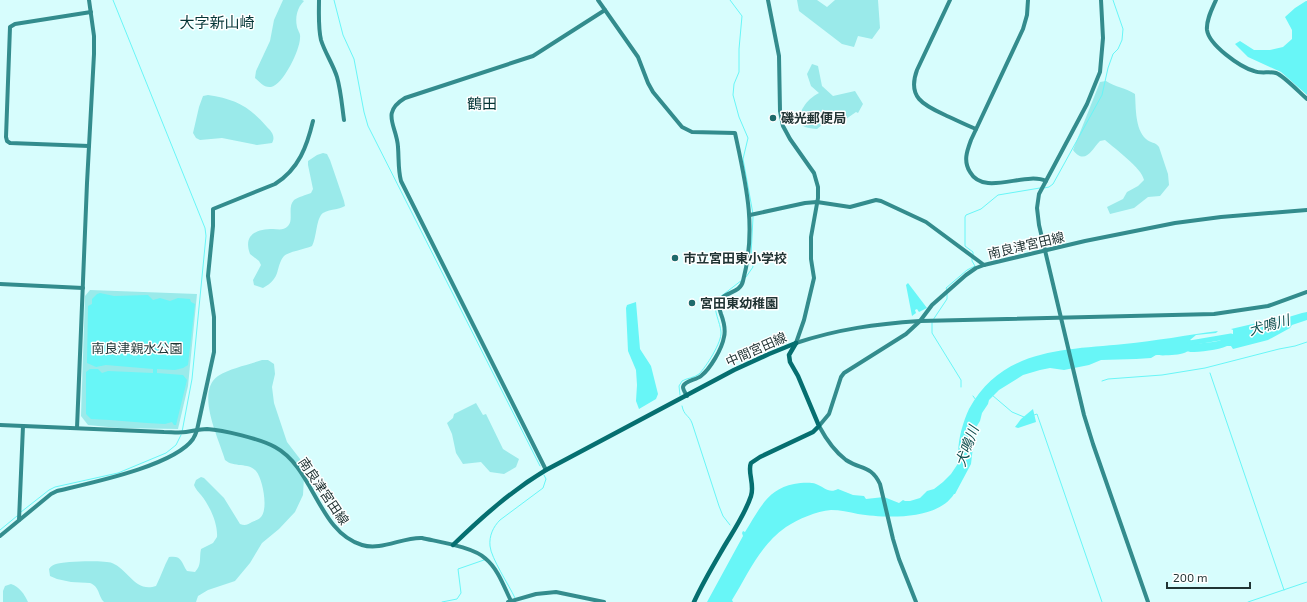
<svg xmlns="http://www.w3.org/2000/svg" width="1307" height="602" viewBox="0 0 1307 602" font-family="'Exo 2','Noto Sans JP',sans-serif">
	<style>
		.green { fill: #9aeaea }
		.water { fill: #68f6f7 }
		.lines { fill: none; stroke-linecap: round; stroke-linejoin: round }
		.stream { stroke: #68f6f7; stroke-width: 1 }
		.river { stroke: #68f6f7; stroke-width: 5 }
		.secondary { stroke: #338c8d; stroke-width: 4 }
		.primary { stroke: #056f70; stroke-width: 4.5 }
		.poi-dot { fill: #1d6a6b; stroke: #fff; stroke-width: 1.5 }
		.labels { text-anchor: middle; stroke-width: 3; stroke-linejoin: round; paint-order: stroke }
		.poi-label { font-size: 13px; font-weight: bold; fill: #213434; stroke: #fff; text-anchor: start }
		.street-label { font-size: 13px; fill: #213434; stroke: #fff }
		.park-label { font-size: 13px; fill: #1c3434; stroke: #fff }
		.water-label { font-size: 14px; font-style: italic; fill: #0f4f4f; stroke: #fff }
		.quarter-label { font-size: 15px; fill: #053637; stroke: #fff }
	</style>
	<rect width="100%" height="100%" fill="#d7fdfd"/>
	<!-- green -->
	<g class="green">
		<path d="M283,0H302L304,1C297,8 295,17 297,27C298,31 301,34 300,38C300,50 283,85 271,87C264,88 260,82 255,78L256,71L270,41L274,20Z"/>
		<path d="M797,0H817L827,7L835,0H878L880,28L872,39L858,36L854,47L842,44L799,11Z"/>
		<path d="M812,64L818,66L822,86L833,96L855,91L863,104L858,113L856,112L846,119L822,125L817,129C808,128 801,128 797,119C804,106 806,100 819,93L811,86L807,74Z"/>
		<path d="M1106,81C1115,87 1126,88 1135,94C1136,108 1135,129 1146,139C1150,143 1156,142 1159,147L1168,174L1169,185L1160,196L1148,197L1134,208L1110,214L1107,207L1123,199L1127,192L1138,186L1144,180C1142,168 1115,149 1105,140L1100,141C1092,149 1085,166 1073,150L1100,82Z"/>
		<path d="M208,95C235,99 249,106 267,127C271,131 276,136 272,143L257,145L222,138L200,140L196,138L193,133L199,107L203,96Z"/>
		<path d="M323,153L327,154L330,160L344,201L345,206C338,210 330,209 323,213C316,218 317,237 312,246C305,249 288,252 284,256C275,267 282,278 263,288L254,285L253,280L261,265L259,261L250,254C243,235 256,229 273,229C278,229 283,231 288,226C294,220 287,207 294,200C298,197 306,195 311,193L313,189L308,165V161L317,155Z"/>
		<path d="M90,290L197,294L188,386L178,429L119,428L88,425L81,416L85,296Z"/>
		<path d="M262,360H268L274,364L275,374L272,387L274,403L287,442L300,459L304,477L303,495L295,512L279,529L262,543L250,563L235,581L208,590L198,596L196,602H104C98,596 100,587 90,583L71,582L57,579L50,576L49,569C51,566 53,565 56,564C63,561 106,560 112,563C128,569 135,593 156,586C161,576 164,566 169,557C182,555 181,562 187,571L195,572C202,565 199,558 201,549L213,543L217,537C218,524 210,506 201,495C198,491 196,490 194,485L196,480L201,477L204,478L224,498L240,524C245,526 247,525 252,522C254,521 258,520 260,518C269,511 263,479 256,471C248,462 234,468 225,460C219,439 195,392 218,376C231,368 248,365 262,360Z"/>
		<path d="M476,403L483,415L486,414L503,449L519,459L516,467L504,474L490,472L481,462L463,464L456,453L452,434L447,423L453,418L454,414Z"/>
		<path d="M11,584C20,587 24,594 28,602H3V591L5,586Z"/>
	</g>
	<!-- water -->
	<g class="water">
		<path d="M1306,1H1307V95L1281,72L1248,57L1235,44L1240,41L1254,50H1270L1283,47L1292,39V30L1285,17L1295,8Z"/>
		<path d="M908,283L927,308L919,312L917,309L915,310L916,313L912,316L906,285Z"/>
		<path d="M100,293L114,296L148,295L153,300L160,298L170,301L178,298L190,299L191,302L195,304L188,365L183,368L175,370L157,369V373L183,375L187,380L176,425H174L172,422L165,424C141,423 116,420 91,419L86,414V372L90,369H98L102,373L108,371L153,373V369L106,365L96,367L87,363L88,306L92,304V299L97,294Z"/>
		<path d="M636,302L640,349L651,366L658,394L656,399L639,409L636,401L637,385L636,370L628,351L626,308L627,305Z"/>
		<path d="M1307,312V320L1292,325L1290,328L1268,340L1233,349L1231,346H1227C1218,350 1200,352 1190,352C1187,351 1187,352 1184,353C1179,355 1162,356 1156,355L1151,358L1136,359L1101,360L1089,365L1064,370L1050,368L1040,370L1023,375L999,390L989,400L988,404L982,413L980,421L975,429L971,464L955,494H954C937,521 885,518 858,514C849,512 840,510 831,510C816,511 799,519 786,527C760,545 748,574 732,600L733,602H707L743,536L742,533L743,531L745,532C759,510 767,489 794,484C801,483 810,482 816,484C824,487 829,494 838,489L853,495L864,496L866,499L884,497L899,503L903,500L905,501H910L920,498L927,491L934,489L943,482L951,474L959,462C956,446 962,424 969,409C1002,348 1065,350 1124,344C1156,341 1187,335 1218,331L1216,333L1196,335L1190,340L1198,344C1204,342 1211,343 1218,341C1223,340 1227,336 1233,334V330L1231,329L1279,318L1282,319L1302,313Z"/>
		<path d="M1033,409L1036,422L1018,428L1015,427L1021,419Z"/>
	</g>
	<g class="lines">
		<!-- stream -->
		<g class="stream">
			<path d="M113,0L205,228L206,236L192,379L182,432"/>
			<path d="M334,0L343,35L354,59L364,112L368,126L540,466"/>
			<path d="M730,0L742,16L739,49V72L734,84L733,95L739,117L748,138L743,159L753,214"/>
			<path d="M1044,188L1049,187L1053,184L1102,95L1108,68L1113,54L1118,49L1122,40L1123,29L1113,0"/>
			<path d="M973,255V252L965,246V217L966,215L981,209L998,195L1040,188"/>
			<path d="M746,277L753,267L751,256L753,217"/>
			<path d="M947,290L946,288L967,270L975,266L972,261V258"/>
			<path d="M933,320L947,299V293"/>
			<path d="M932,323V333L961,380V387"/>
			<path d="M1210,373L1284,590"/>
			<path d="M1102,381L1108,379L1162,375L1205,368L1279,349L1295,346L1307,342"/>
			<path d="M680,395L679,386L682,381C687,378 694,378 699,374C706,367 722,342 721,332C720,322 714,312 715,301L742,280"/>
			<path d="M992,395L1012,412L1024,417"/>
			<path d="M973,396L976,400"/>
			<path d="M682,406C684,416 689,415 692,423L719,506L723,516L730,525"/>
			<path d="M1034,415L1037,414L1102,602"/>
			<path d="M21,512L49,490L55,487L118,473L166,453L176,445L181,435"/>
			<path d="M0,530L17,516"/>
			<path d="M515,598C509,585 491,558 490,546C489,536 493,527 500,520L543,488L546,479L544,475"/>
			<path d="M442,602L457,599L461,593L458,569L484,560"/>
			<path d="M1248,602L1307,582"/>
		</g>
		<!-- river -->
		<path class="river" d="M1190,343L1231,336"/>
		<!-- secondary -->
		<g class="secondary">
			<path d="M319,0C319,13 318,27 321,40C325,53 333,64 337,77C341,91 342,106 344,120"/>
			<path d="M598,0L638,57L648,83L653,92L682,127L692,132L735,133C746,184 757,228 743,281C740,295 720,291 719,305C719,308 720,311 721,314C724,322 726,329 724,337C722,349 710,369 701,376C696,380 684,381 683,387C683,390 686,394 687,396"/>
			<path d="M768,0L779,56L780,111L783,126L790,139L809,166L814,173L818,187V198L811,237V259L814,278L804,320L796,343"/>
			<path d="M950,0L917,70C907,97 923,105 945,115C956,120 966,125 976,129"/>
			<path d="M1028,0L1027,15L1023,29L971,140C967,151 963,161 970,172C984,197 1025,171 1046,181"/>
			<path d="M1101,0L1103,38L1100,72L1087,104L1039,194L1037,208L1039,225L1084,415L1093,444L1148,602"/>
			<path d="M1216,0C1212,9 1206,20 1207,30C1209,45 1240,67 1254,71C1261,74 1269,71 1276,73C1283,75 1301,94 1307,99"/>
			<path d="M89,146L10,143L7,141L6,137L10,27L15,24L91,12"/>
			<path d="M750,215L805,203L817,202L850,207L876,200L881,201L926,222L984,265"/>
			<path d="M0,284L83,288"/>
			<path d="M796,343C838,329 876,324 920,321L1214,314L1268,306L1307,292"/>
			<path d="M0,425L164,432C171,432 179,433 186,432C193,431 200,429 207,429C223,430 261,439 275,447C314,468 318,532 362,545C381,551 403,537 422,538C439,542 474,547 486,559C498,569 504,587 511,601"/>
			<path d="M77,428L87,183L94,54V36L89,0"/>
			<path d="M546,470L401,181C398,170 399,160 398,147C397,126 380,113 405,98L533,56L605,10"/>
			<path d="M19,520L23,426"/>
			<path d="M0,536L51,494L57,491C90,483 174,466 193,439C195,436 196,433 197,430L214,352V317L208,276L213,226V209L275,184C299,169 307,146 313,121"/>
			<path d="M508,602L536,594L556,592L604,602"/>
			<path d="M916,602L899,559L893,539L880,484C871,465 861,470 846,460C834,451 826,439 819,426L829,414L841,377L844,373L906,334L920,321L932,305L966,275L976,268L984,265L1085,241L1175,223L1221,217L1307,210"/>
		</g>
		<!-- primary -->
		<g class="primary">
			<path d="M453,545C482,517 511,491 546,470L734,370L769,354L796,343"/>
			<path d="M694,602C703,582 714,564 725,545C734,530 745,514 751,496C755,485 747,471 751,463L760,457L813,432L819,426L798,376L790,362L789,355L796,343"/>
		</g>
	</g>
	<!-- markers -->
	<g class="poi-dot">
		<circle cx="773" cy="118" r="4"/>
		<circle cx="675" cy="258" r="4"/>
		<circle cx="692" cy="303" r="4"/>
	</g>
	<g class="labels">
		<!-- poi labels -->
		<g class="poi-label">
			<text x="781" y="123">磯光郵便局</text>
			<text x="683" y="263">市立宮田東小学校</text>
			<text x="700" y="308">宮田東幼稚園</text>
		</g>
		<!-- street labels -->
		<g class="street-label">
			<text transform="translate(1026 245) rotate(-13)" y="5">南良津宮田線</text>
			<text transform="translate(756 349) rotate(-24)" y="5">中間宮田線</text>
			<text transform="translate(324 491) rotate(56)" y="5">南良津宮田線</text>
		</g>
		<!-- park labels -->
		<g class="park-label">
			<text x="137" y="353">南良津親水公園</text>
		</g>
		<!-- water labels -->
		<g class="water-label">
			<text transform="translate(1269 325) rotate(-16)" y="5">犬鳴川</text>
			<text transform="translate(967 446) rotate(-70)" y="5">犬鳴川</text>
		</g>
		<!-- quarter labels -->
		<g class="quarter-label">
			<text x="217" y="28">大字新山崎</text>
			<text x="482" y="109">鶴田</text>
		</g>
	</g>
	<!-- scale -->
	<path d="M1167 582v6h83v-6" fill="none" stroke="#213434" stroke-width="2"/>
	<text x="1173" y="582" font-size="12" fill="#213434" stroke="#ffffff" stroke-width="3" paint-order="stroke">200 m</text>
</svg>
